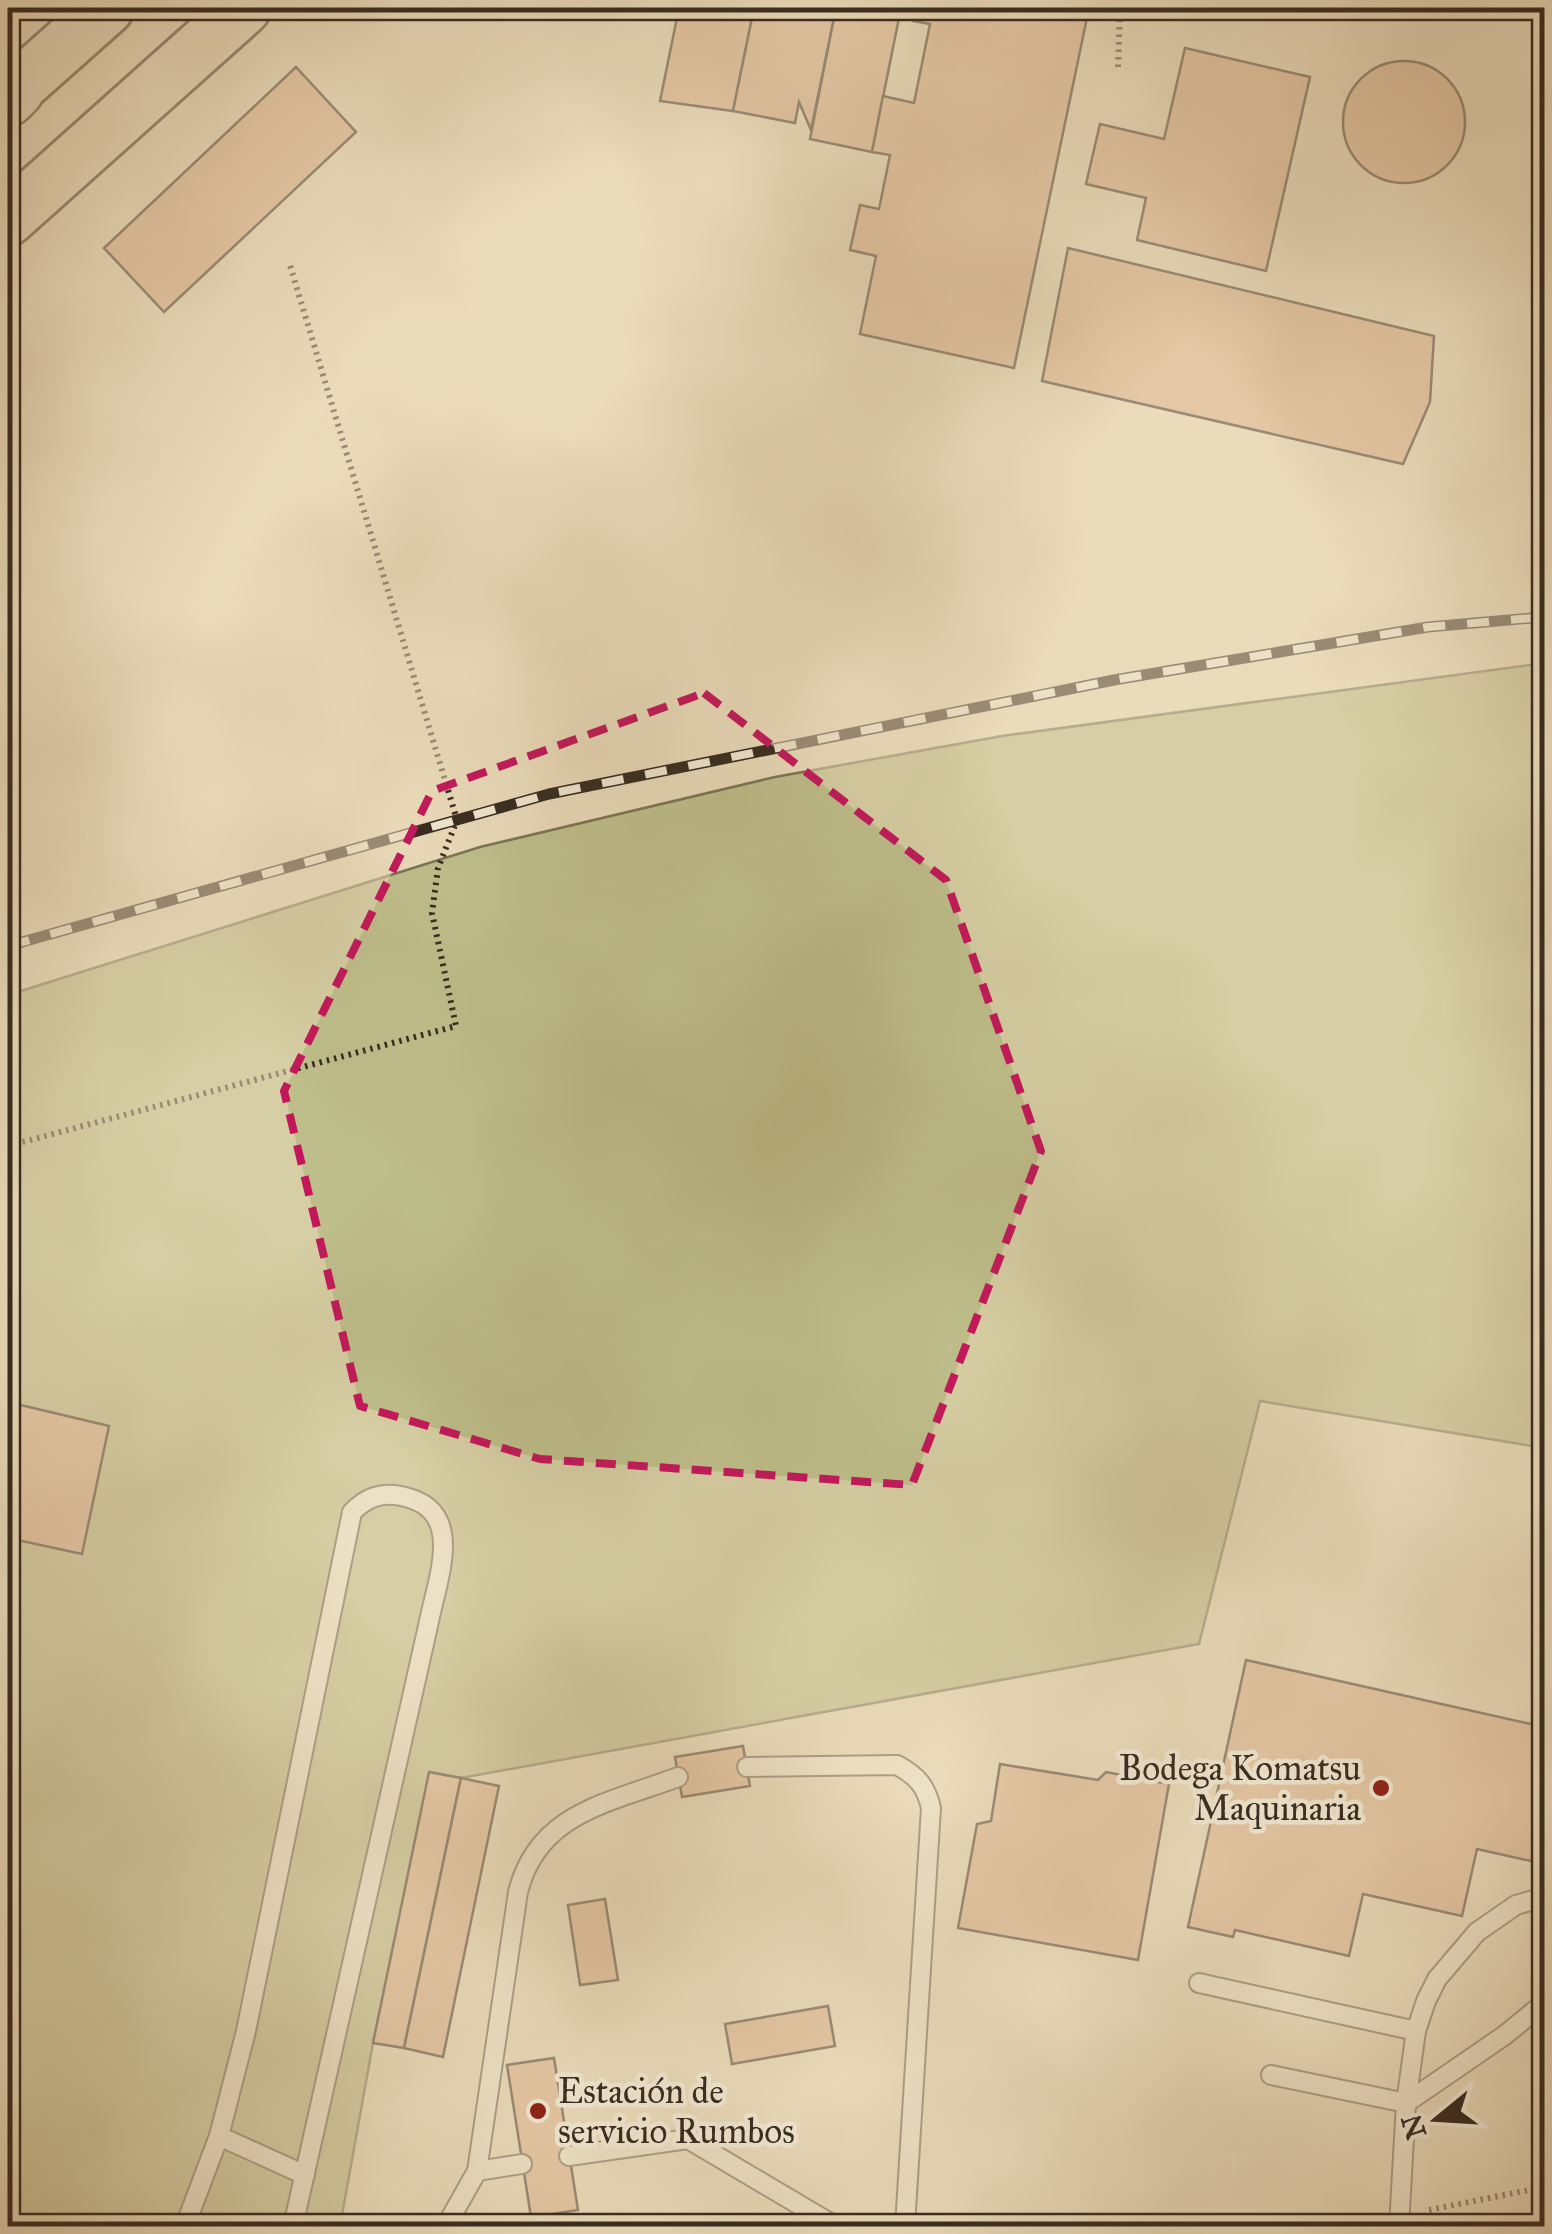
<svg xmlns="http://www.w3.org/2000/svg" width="1552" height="2234" viewBox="0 0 1552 2234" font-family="'IM FELL Great Primer',serif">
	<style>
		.green { fill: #bebe8b; stroke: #7b7556; stroke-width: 2.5 }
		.building { fill: #e1b18d; stroke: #382c20; stroke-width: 2.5 }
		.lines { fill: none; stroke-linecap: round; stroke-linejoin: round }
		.service-casing { stroke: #645846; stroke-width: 22 }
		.primary-casing { stroke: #382c20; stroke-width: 58 }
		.trunk-casing { stroke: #382c20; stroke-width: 60 }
		.path { stroke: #382c20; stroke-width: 6; stroke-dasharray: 2.5 5; stroke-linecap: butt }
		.service { stroke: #f1e8d2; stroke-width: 18 }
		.primary { stroke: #eadbba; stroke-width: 52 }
		.trunk { stroke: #eadbba; stroke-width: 55 }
		.rail-casing { stroke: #382c20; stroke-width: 11 }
		.rail { stroke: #f1e8d2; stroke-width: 8; stroke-dasharray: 22; stroke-linecap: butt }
		.marked { fill: none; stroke: #c2185b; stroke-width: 8; stroke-dasharray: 20 12; stroke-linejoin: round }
		.poi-dot { fill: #8f2418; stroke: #f1e8d2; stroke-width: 4 }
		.labels { text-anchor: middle; stroke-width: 9; stroke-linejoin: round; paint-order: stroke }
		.poi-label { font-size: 35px; fill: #382c20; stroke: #f1e8d2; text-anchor: end }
	</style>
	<rect width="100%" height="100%" fill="#eadbba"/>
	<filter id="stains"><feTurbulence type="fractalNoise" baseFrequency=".002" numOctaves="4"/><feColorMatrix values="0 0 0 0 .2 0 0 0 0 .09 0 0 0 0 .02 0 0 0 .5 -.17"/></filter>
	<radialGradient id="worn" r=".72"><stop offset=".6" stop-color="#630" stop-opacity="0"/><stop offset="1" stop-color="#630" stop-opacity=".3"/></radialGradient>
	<!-- green -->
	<path class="green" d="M1544,663V1448L1260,1401L1199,1644L461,1778L430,1772L373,2043L340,2226H8V995L480,847L775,777L1002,736Z"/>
	<!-- building -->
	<g class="building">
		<path d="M679,8H754L733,111L660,101Z"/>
		<path d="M754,8H836L811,130L799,102L795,123L733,111Z"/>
		<path d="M836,8H901L872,152L810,139Z"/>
		<path d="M916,8H1089L1014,368L860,334L876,256L850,250L860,205L879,209L890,155L872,152L883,96L914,103L930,24L913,21Z"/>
		<path d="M1185,48L1310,77L1266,271L1137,240L1146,198L1086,184L1100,124L1164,139Z"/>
		<circle cx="1404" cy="122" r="61"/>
		<path d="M296,67L356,132L164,312L104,248Z"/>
		<path d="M1068,248L1434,336L1430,402L1403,464L1042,381Z"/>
		<path d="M8,1402L109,1426L82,1554L8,1538Z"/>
		<path d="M1246,1660L1544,1727V1864L1477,1849L1462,1916L1363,1894L1349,1956L1235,1930L1233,1937L1188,1927Z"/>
		<path d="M743,1746L750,1786L682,1797L675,1757Z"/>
		<path d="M1000,1764L1098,1780L1106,1772L1169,1784L1138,1960L958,1928L977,1824L991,1821Z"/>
		<path d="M429,1772L461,1778L404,2048L373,2043Z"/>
		<path d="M461,1778L499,1786L443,2057L404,2048Z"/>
		<path d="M605,1899L618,1980L580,1985L568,1905Z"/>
		<path d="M828,2006L835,2046L732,2064L725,2024Z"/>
		<path d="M554,2058L578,2210L531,2217L507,2065Z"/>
	</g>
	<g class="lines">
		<defs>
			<g id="service">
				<path d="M1542,1591L1544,1593"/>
				<path d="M747,1767L897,1765C917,1776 926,1786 931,1808L905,2226"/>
				<path d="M1199,1983L1416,2031"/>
				<path d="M1271,2075L1406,2103L1505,2035L1544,2003"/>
				<path d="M219,2136L305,2175"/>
				<path d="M569,2156L688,2139L835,2226"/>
				<path d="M477,2171L522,2164"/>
				<path d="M185,2226L219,2136L246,2031L352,1512C366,1498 380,1492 401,1496C468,1509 437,1578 428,1626L293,2226"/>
				<path d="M446,2226L477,2171L518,1892C538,1812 610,1803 678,1777"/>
				<path d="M1399,2226L1406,2103L1416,2031L1426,2001L1437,1979L1477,1932L1516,1905L1544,1897"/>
			</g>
			<g id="primary">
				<path d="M8,96L107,8"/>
				<path d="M8,219L244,8"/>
			</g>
			<path id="trunk" d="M8,98L16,90"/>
		</defs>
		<!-- service casing -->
		<use href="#service" class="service-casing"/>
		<!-- primary casing -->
		<use href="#primary" class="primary-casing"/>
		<!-- trunk casing -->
		<use href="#trunk" class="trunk-casing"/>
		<!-- path -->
		<g class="path">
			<path d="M1118,67L1120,8"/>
			<path d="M8,1146L456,1026L432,913L438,868L457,820L289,262"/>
			<path d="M1429,2210L1544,2187"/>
			<path d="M1349,2226L1372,2222"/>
		</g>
		<!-- service -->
		<use href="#service" class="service"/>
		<!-- primary -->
		<use href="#primary" class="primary"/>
		<!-- trunk -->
		<use href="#trunk" class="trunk"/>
		<defs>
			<path id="rail" d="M8,946L549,794L1114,680L1428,627L1544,617"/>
		</defs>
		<!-- rail casing -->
		<use href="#rail" class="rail-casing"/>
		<!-- rail -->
		<use href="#rail" class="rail"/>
	</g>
	<!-- marked area -->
	<path d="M0 0H1552V2234H0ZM704,693L946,880L1041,1151L912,1485L540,1459L360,1406L284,1091L432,791Z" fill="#eadbba" fill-opacity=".55" fill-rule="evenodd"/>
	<path class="marked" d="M704,693L946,880L1041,1151L912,1485L540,1459L360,1406L284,1091L432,791Z"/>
	<!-- markers -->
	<g class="poi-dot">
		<circle cx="1381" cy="1788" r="10"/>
		<circle cx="538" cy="2111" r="10"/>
	</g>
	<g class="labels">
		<!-- poi labels -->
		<g class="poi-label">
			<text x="1361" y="1780">Bodega Komatsu<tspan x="1361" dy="40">Maquinaria</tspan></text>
			<text x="558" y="2103" text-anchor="start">Estación de<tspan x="558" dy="40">servicio Rumbos</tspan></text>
		</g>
	</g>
	<!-- margin -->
	<rect width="1552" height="2234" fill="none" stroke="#eadbba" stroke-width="40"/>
	<rect x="10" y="10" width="1532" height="2214" fill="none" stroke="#382c20" stroke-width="5"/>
	<rect x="20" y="20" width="1512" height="2194" fill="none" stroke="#382c20" stroke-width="2.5"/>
	<!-- north arrow -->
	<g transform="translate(1437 2119) rotate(252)" stroke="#f1e8d2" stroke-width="8" paint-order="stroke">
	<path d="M0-8L18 38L0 25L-18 38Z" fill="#382c20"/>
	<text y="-15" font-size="28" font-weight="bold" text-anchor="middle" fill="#382c20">N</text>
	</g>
	<rect width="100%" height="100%" filter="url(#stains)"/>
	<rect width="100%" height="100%" fill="url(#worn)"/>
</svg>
